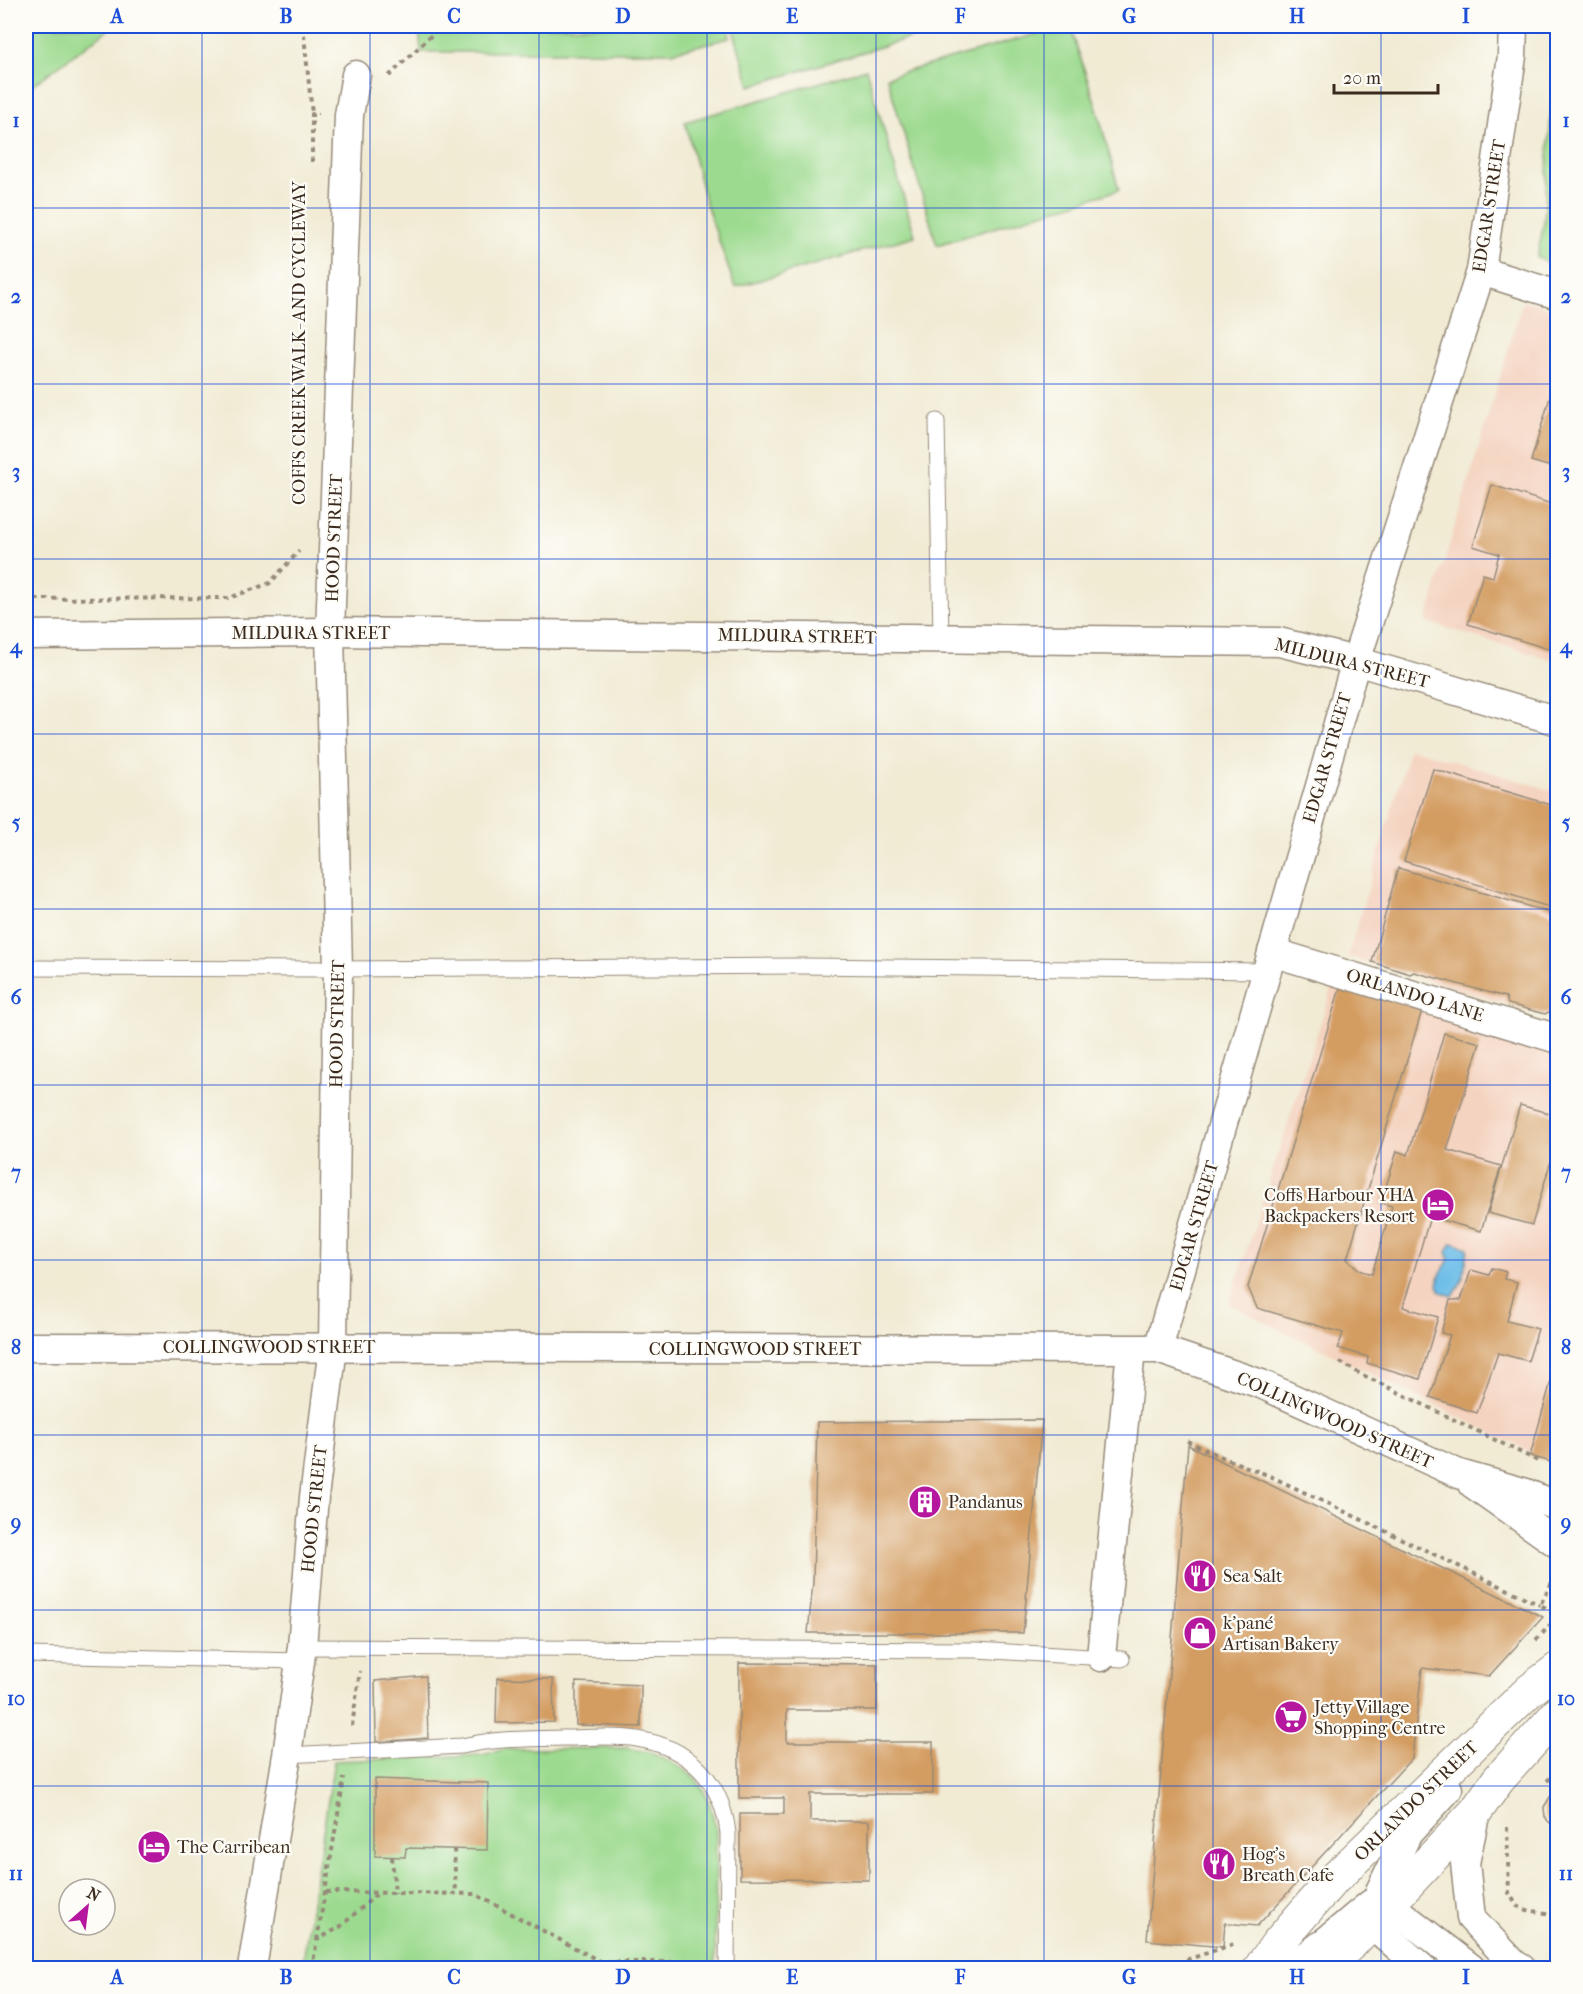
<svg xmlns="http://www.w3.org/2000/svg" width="1583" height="1994" viewBox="0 0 1583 1994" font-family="'IM FELL French Canon',serif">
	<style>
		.built { fill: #f4d3c0 }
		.green { fill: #9cda8f; stroke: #6c8256; stroke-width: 1.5 }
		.water { fill: #6dbee8; stroke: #547483; stroke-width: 1.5 }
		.building { fill: #d39c60 }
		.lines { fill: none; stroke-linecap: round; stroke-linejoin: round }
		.lane-casing { stroke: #968a79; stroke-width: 17 }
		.street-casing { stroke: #968a79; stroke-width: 31 }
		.secondary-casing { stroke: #968a79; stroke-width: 35 }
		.path { stroke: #968a79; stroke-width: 4; stroke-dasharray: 4.5 4.5; stroke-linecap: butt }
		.lane { stroke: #fff; stroke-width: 15 }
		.street { stroke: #fff; stroke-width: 28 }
		.secondary { stroke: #fff; stroke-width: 33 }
		.grid { fill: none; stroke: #1d4ed8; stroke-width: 1.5; stroke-opacity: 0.55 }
		.labels { text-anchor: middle; stroke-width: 4.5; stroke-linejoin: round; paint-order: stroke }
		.street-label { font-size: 18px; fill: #3b2a1e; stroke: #fdfcf7 }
		.poi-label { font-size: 18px; fill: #3b2a1e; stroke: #fdfcf7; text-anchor: start }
		.neatline { fill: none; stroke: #1d4ed8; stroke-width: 2 }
		.grid-label { font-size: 20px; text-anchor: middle; font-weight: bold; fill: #1d4ed8 }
	</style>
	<rect width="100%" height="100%" fill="#fdfcf7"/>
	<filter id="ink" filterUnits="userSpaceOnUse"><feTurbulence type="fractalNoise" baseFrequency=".0167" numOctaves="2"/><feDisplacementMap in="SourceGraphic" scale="12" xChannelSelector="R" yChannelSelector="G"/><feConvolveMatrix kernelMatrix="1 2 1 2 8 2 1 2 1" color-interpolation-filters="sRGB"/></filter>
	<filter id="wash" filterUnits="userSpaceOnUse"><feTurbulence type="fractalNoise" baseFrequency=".008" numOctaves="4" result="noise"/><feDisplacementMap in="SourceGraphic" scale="24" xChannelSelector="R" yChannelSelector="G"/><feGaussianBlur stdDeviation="1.35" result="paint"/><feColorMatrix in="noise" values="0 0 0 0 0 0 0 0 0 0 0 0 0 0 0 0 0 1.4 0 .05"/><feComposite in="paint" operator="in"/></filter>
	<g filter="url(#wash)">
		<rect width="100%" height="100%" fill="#f1ebd4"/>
		<!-- built -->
		<g class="built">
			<path d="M1523,300L1557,310V661L1426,622Z"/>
			<path d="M1410,748L1557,792V1019L1348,956Z"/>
			<path d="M1335,983L1557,1050V1463L1526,1450L1229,1304L1331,991Z"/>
		</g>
		<!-- green -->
		<g class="green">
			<path d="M26,26H113L26,90Z"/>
			<path d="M419,26H728L730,38L672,52H421Z"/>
			<path d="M732,26H950L750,86Z"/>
			<path d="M1064,26H1070L1097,109L1119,190L937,245L887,77Z"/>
			<path d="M1556,26H1558L1557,265L1537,258L1544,222Z"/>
			<path d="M866,69L915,236L735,287L706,204L685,122Z"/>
			<path d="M626,1748L653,1753L679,1766L695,1778L707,1796L716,1827L715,1968H302L334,1761L482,1755L505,1749Z"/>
		</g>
		<!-- water -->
		<path class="water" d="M1452,1243L1468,1248C1466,1263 1464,1285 1452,1296L1441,1292L1438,1285C1439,1282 1439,1278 1440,1275C1444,1265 1452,1263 1447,1251Z"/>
		<g id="blocks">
			<!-- building -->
			<g class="building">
				<path d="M1557,374H1558V469L1531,461Z"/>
				<path d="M1492,485L1558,506V652L1468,624L1483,574L1493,577L1499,554L1473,546Z"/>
				<path d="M1433,769L1558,807V910L1404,861Z"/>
				<path d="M1398,868L1558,915V987L1551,1011L1545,1014L1508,1004L1506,997L1414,972L1410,974L1372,962Z"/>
				<path d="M1342,982L1423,1007L1347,1259L1361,1271L1372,1274L1392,1206L1381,1203L1397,1151L1408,1155L1444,1033L1480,1043L1447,1150L1501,1166L1481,1231L1430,1217L1403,1307L1438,1317L1420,1379L1367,1363L1368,1357L1338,1348L1343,1333L1257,1308L1248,1287Z"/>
				<path d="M1520,1105L1558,1116V1137L1532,1225L1488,1213Z"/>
				<path d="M1492,1268L1506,1272L1504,1279L1517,1282L1507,1321L1538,1329L1528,1361L1498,1353L1477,1413L1430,1397L1450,1335L1441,1333L1450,1300H1461L1471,1270L1489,1275Z"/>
				<path d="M1557,1360H1558V1464L1530,1456Z"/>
				<path d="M1042,1420L1023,1633H808L813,1582L817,1422Z"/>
				<path d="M1188,1445L1543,1617L1489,1676L1422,1668L1412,1758L1257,1926L1225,1923L1223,1947L1147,1940Z"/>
				<path d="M739,1663L877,1664V1710H787V1742H933V1794H810V1821H869V1880L740,1879V1814H784V1798H739Z"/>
				<path d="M426,1676L428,1738L376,1742L375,1681Z"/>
				<path d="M497,1678L553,1679L554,1722L496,1723Z"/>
				<path d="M576,1682L641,1685V1727L576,1725Z"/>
				<path d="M375,1779L488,1783L487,1850L406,1848L405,1857L375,1856Z"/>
				<path d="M1558,1789V1831L1545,1818L1544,1807L1550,1797Z"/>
			</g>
		</g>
	</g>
	<g filter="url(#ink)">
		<use href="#blocks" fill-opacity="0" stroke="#968a79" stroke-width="1.5"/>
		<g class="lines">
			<defs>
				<g id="lane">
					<path d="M937,421L941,638"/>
					<path d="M26,968L338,969L803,966L1267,971"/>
					<path d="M302,1647L977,1650L1122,1659"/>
					<path d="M26,1655L299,1661"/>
					<path d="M287,1755L462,1746C496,1738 528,1739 563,1738C587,1738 613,1735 637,1739C689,1747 722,1781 728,1833L727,1968"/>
				</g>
				<g id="street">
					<path d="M1481,271L1558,295"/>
					<path d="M26,635L330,632L1279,642L1356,661L1558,721"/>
					<path d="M1272,952L1558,1039"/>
					<path d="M26,1347L1158,1349L1261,1384L1459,1474L1526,1493L1558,1507"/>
					<path d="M1158,1349L1356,661L1481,271L1512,56L1513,26"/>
					<path d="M1473,1484L1558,1544"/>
					<path d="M1101,1657L1131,1350"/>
					<path d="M1476,1811L1465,1863L1471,1918L1515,1965L1521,1968"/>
					<path d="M252,1968L287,1755L302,1647L314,1497L333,1347L338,969L330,632L349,115L356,75"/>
					<path d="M1287,1968C1318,1951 1344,1925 1372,1903L1388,1904L1471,1968"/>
					<path d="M1422,1968L1382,1933L1380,1891L1408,1833L1448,1789"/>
				</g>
				<g id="secondary">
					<path d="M1260,1968L1277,1944L1328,1885L1529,1691L1558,1669"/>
					<path d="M1324,1968L1353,1942L1476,1811L1498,1780L1558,1713"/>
				</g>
			</defs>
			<!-- lane casing -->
			<use href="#lane" class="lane-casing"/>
			<!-- street casing -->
			<use href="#street" class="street-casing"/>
			<!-- secondary casing -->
			<use href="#secondary" class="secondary-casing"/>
			<!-- path -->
			<g class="path">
				<path d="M301,26L304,35L312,114"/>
				<path d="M389,76L441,26"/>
				<path d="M312,162V114H319"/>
				<path d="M26,599L229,598L270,583L299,551"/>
				<path d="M1340,1362L1357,1372L1538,1461"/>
				<path d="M1187,1441L1224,1458L1270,1476L1540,1605"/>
				<path d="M1556,1575L1540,1605L1558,1614"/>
				<path d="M1536,1640L1558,1617"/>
				<path d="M352,1726L360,1671"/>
				<path d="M1547,1781L1558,1771"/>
				<path d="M1507,1827L1509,1893L1517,1906L1527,1910L1558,1915"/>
				<path d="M454,1849L456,1894"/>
				<path d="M392,1857L395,1894"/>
				<path d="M326,1892L475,1894L601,1962H703"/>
				<path d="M317,1940L344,1778"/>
				<path d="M752,1966L772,1968"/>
				<path d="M312,1968L317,1940L340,1927L377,1894"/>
				<path d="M1115,1968L1177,1963L1234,1944"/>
			</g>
			<!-- lane -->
			<use href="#lane" class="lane"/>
			<!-- street -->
			<use href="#street" class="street"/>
			<!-- secondary -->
			<use href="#secondary" class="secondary"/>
		</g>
	</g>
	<!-- grid -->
	<path class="grid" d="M202,26V1968M370,26V1968M539,26V1968M707,26V1968M876,26V1968M1044,26V1968M1213,26V1968M1381,26V1968M26,208H1558M26,384H1558M26,559H1558M26,734H1558M26,909H1558M26,1085H1558M26,1260H1558M26,1435H1558M26,1610H1558M26,1786H1558"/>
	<!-- icons -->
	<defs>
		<symbol id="hotel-disc" viewBox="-11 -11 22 22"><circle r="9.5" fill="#b5179e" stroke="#fdfcf7"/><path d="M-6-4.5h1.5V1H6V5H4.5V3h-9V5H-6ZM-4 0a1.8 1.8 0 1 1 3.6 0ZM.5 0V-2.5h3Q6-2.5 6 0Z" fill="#fff"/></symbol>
		<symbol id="building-disc" viewBox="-11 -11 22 22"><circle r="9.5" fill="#b5179e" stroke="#fdfcf7"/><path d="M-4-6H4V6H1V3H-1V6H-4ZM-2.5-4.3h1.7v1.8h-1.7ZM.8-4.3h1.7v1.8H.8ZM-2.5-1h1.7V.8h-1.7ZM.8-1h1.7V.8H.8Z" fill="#fff"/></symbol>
		<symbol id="restaurant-disc" viewBox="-11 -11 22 22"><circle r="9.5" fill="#b5179e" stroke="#fdfcf7"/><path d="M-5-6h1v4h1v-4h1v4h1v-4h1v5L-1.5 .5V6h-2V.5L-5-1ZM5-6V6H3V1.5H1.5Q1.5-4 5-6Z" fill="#fff"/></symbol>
		<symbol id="shop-disc" viewBox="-11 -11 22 22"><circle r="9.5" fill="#b5179e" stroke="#fdfcf7"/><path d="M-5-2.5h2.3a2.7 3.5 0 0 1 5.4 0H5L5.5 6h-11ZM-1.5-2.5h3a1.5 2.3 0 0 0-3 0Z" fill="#fff"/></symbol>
		<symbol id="supermarket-disc" viewBox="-11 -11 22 22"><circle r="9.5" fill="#b5179e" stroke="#fdfcf7"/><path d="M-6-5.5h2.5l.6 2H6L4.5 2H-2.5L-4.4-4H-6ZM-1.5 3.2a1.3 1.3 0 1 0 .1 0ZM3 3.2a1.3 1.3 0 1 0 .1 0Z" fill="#fff"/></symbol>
	</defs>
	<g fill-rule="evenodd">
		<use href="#hotel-disc" x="1419" y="1186" width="38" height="38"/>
		<use href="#building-disc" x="906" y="1483" width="38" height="38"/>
		<use href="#restaurant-disc" x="1181" y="1557" width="38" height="38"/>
		<use href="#shop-disc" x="1181" y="1614" width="38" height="38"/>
		<use href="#supermarket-disc" x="1272" y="1698" width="38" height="38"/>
		<use href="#hotel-disc" x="135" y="1828" width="38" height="38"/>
		<use href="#restaurant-disc" x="1200" y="1845" width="38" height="38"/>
	</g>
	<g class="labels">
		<!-- street labels -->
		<g class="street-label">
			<text transform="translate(1489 206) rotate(-81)" y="6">EDGAR STREET</text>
			<text transform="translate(299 343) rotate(-90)" y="6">COFFS CREEK WALK- AND CYCLEWAY</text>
			<text transform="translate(334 538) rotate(-88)" y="6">HOOD STREET</text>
			<text x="311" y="639">MILDURA STREET</text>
			<text transform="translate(797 636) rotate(1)" y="6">MILDURA STREET</text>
			<text transform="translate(1352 663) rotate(14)" y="6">MILDURA STREET</text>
			<text transform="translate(1327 758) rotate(-74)" y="6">EDGAR STREET</text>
			<text transform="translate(1415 995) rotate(17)" y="6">ORLANDO LANE</text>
			<text transform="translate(337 1024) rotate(-89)" y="6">HOOD STREET</text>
			<text transform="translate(1194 1226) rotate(-74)" y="6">EDGAR STREET</text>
			<text x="269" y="1353">COLLINGWOOD STREET</text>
			<text x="755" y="1355">COLLINGWOOD STREET</text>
			<text transform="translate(1335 1420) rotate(24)" y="6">COLLINGWOOD STREET</text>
			<text transform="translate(314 1509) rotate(-84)" y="6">HOOD STREET</text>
			<text transform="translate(1416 1801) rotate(-44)" y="6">ORLANDO STREET</text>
		</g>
		<!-- poi labels -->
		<g class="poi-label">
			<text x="1415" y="1201" text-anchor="end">Coffs Harbour YHA<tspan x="1415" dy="21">Backpackers Resort</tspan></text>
			<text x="948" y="1508">Pandanus</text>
			<text x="1223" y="1582">Sea Salt</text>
			<text x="1223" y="1629">k'pané<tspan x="1223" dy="21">Artisan Bakery</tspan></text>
			<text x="1314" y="1713">Jetty Village<tspan x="1314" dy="21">Shopping Centre</tspan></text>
			<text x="177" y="1853">The Carribean</text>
			<text x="1242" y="1860">Hog's<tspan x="1242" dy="21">Breath Cafe</tspan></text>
		</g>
	</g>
	<!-- margin -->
	<rect width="1583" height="1994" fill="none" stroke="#fdfcf7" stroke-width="66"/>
	<!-- north arrow -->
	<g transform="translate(87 1907) rotate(28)"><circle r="28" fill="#fdfcf7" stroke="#afa8a0" stroke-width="1.5"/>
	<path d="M0-4.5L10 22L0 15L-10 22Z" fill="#b5179e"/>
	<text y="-9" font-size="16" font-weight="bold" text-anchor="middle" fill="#3b2a1e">N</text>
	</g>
	<!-- scale -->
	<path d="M1334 84v9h104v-9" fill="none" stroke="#3b2a1e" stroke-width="3"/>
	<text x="1343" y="84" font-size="18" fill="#3b2a1e" stroke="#fdfcf7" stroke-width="4.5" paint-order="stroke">20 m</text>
	<rect x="33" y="33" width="1517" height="1928" class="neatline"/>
	<g class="grid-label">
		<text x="117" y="23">A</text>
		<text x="286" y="23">B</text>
		<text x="454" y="23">C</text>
		<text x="623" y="23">D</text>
		<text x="792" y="23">E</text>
		<text x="960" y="23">F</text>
		<text x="1129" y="23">G</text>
		<text x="1297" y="23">H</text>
		<text x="1466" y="23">I</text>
		<text x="16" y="127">1</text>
		<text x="1566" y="127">1</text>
		<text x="16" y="303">2</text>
		<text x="1566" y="303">2</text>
		<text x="16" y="478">3</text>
		<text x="1566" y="478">3</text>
		<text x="16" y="653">4</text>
		<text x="1566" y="653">4</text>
		<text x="16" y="829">5</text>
		<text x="1566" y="829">5</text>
		<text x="16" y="1004">6</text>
		<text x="1566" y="1004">6</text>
		<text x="16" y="1179">7</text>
		<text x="1566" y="1179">7</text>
		<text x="16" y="1354">8</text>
		<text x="1566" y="1354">8</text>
		<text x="16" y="1530">9</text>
		<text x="1566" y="1530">9</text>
		<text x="16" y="1705">10</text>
		<text x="1566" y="1705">10</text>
		<text x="16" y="1880">11</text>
		<text x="1566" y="1880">11</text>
		<text x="117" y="1984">A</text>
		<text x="286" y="1984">B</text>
		<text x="454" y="1984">C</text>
		<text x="623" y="1984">D</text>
		<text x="792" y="1984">E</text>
		<text x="960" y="1984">F</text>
		<text x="1129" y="1984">G</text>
		<text x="1297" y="1984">H</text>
		<text x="1466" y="1984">I</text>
	</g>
</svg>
